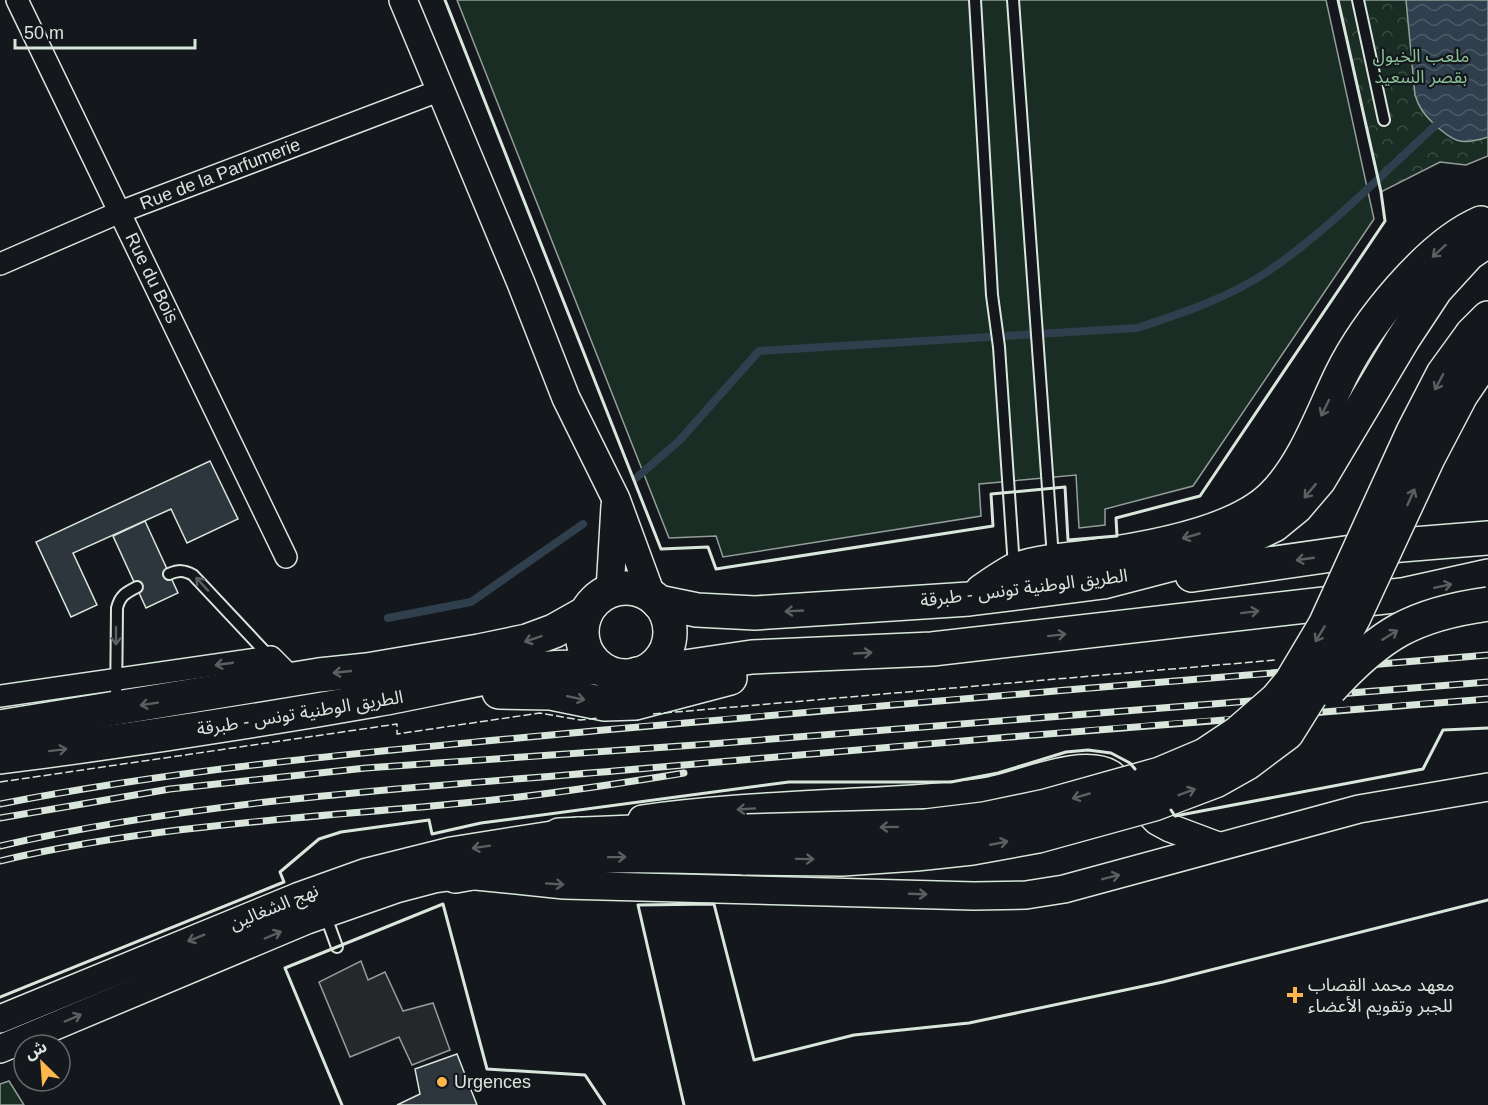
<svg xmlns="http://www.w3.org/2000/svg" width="1488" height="1105" viewBox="0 0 1488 1105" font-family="Helvetica,'Noto Sans Arabic',sans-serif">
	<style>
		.forest { fill: url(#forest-crowns); stroke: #939e99; stroke-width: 1.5 }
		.garden { fill: #1a2d24; stroke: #939e99; stroke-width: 1.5 }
		.parking { fill: #24282b; stroke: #939e99; stroke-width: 1.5 }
		.water { fill: url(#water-waves); stroke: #939e99; stroke-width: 1.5 }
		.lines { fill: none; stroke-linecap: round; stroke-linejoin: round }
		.stream { stroke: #2f3f4d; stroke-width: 8 }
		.building { fill: #2c363c; stroke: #d8e6dc; stroke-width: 1.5 }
		.service-casing { stroke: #d8e6dc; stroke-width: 14 }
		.minor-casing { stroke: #d8e6dc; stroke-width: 24 }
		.tertiary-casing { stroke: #d8e6dc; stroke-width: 30 }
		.primary-casing { stroke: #d8e6dc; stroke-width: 36 }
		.service { stroke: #14181c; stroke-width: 10 }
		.minor { stroke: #14181c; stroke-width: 21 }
		.tertiary { stroke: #14181c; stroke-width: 27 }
		.primary { stroke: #14181c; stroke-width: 33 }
		.rail-casing { stroke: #d8e6dc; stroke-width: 7 }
		.rail { stroke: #14181c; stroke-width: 4.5; stroke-dasharray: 14; stroke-linecap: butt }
		.primary-bridge-casing { stroke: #d8e6dc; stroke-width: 36; stroke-linecap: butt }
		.primary-bridge { stroke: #14181c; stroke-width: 33 }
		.fence { stroke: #d8e6dc; stroke-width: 1.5; stroke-dasharray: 8 3; stroke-linecap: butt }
		.wall { stroke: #d8e6dc; stroke-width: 3 }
		.oneway { stroke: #59605f }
		.poi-dot { fill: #ffb74d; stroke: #14181c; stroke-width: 2 }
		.labels { text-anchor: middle; stroke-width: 4.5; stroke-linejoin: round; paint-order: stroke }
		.park-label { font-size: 18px; fill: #8ac095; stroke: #14181c }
		.street-label { font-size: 18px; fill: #d8e6dc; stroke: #14181c }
		.poi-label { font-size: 18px; fill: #d8e6dc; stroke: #14181c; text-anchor: start }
	</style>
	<defs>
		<pattern id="forest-crowns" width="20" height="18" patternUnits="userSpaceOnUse" patternTransform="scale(1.5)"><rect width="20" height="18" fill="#1a2d24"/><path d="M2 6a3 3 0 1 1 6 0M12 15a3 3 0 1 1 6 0" fill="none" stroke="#3b4b43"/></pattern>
		<pattern id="water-waves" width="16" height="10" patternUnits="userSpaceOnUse" patternTransform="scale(1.5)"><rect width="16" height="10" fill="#2f3f4d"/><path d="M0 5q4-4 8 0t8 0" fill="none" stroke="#4c5b66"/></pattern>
	</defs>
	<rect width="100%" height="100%" fill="#14181c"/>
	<!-- forest -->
	<path class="forest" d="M1338,0H1488V156L1466,165L1440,162L1381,192Z"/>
	<!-- garden -->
	<g class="garden">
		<path d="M457,0H1326L1374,219L1193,486L1105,509V525L1079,528L1076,475L979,484L981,516L723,557L716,536L669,538Z"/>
		<path d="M9,1081L24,1105H0V1084Z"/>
	</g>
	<!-- parking -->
	<path class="parking" d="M361,961L368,980L385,972L403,1011L433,1003L450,1050L412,1065L399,1037L350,1057L319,982Z"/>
	<!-- water -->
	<path class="water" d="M1406,0H1488V137C1461,146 1453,142 1433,123C1424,114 1419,108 1415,95Z"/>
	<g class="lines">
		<!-- stream -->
		<g class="stream">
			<path d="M636,478L679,441L759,351L1137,328C1180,314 1228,298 1267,272C1328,231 1381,175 1436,125"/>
			<path d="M388,618L471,602L583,524"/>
		</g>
	</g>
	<!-- building -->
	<g class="building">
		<path d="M210,461L238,519L187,543L171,509L73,553L97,605L71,617L36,542Z"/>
		<path d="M145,521L178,593L146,608L113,536Z"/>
		<path d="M457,1054L477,1105H397L420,1094L415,1069Z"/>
	</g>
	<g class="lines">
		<defs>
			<g id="service">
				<path d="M975,0L992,295L999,347L1014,567"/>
				<path d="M1013,0L1053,558"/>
				<path d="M1358,0L1384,120"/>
				<path d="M169,574C179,570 184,570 193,575L270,657"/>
				<path d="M116,706L117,608C120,596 125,593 137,587"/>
				<path d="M325,914L337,947"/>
			</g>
			<g id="minor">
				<path d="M17,0L286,557"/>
				<path d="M0,264L120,212L441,90"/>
				<path d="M0,696L271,657L294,680"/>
			</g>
			<g id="tertiary">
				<path d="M403,0L521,283L566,398L616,499L652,597"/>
				<path d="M610,591L615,506"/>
				<path d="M642,819C713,809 785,806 856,802C899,800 941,798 983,792C1018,787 1081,756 1111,774L1157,821L1170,828L1218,846"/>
				<path d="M0,1019L297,897L367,872L451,851L578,831"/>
				<path d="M0,1049L307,920L396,889L434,879L455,876H476L564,885L974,896L1026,895L1064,889L1359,809L1488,787"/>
			</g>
			<g id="primary">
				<path d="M1472,334L1488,318"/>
				<path d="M1192,575L1401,545L1488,538"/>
				<circle cx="626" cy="632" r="44"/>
				<path d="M982,591C992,584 1002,577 1013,571C1032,562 1067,560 1088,557C1141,550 1233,535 1272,497C1304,466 1322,414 1341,375C1366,324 1428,246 1481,223"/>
				<path d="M658,602L697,610L755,613L969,599L1103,582L1199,557L1233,545L1274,525L1296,507L1319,480L1403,339L1436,289L1468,254L1488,240"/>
				<path d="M637,674L752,657L932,649L1402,595L1488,576"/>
				<path d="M499,692L551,693L605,704L635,703L730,678"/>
				<path d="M0,727L319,675L367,670L479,651L527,641L554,631L586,613"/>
				<path d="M0,757C126,741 250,722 375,700C433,690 491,674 550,668C566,666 584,668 600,668"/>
				<path d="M559,835L683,830L747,831"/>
				<path d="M455,876C509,866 562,858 616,856C660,855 703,857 746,858"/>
			</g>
		</defs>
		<!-- service casing -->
		<use href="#service" class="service-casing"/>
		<!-- minor casing -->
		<use href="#minor" class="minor-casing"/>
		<!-- tertiary casing -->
		<use href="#tertiary" class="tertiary-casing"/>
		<!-- primary casing -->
		<use href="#primary" class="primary-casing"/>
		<!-- service -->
		<use href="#service" class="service"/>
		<!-- minor -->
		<use href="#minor" class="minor"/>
		<!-- tertiary -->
		<use href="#tertiary" class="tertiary"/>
		<!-- primary -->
		<use href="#primary" class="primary"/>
		<defs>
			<g id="rail">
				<path d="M0,804C200,765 402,749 604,730C899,703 1193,680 1488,655"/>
				<path d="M0,818L170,789L366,768L710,744L1488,682"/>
				<path d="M0,846C205,799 417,788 626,770C913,745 1201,720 1488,699"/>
				<path d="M0,861C152,825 309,818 464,803C537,796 611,785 684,773"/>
			</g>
		</defs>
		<!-- rail casing -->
		<use href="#rail" class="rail-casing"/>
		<!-- rail -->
		<use href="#rail" class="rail"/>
		<defs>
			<g id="primary-bridge">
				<path d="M1330,689C1380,634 1414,614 1488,604"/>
				<path d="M747,831L926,826L984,819L1046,806L1160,774L1205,755L1238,733L1277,699L1291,682L1325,625L1413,432L1443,374L1472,334"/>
				<path d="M746,858L842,859L916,854L972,848L1038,836L1154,804L1215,781L1247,763L1287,733L1322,677L1354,617L1428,458L1461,395L1488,355"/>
			</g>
		</defs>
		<!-- primary-bridge casing -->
		<use href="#primary-bridge" class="primary-bridge-casing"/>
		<!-- primary-bridge -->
		<use href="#primary-bridge" class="primary-bridge"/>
		<!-- fence -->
		<g class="fence">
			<path d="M653,714L1276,660"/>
			<path d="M0,782L397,724V734L540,713L580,720L599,718"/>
		</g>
		<!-- wall -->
		<g class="wall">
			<path d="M445,0L661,549L708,547L716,569L993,526L991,494L1065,487L1068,540L1117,536L1116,518L1200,496L1385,221L1381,192L1338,0"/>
			<path d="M1171,810L1175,816L1423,769L1443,730L1488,728"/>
			<path d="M0,997L284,882L280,872L319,839L341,832L429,820L432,834L481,823L789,782H951L998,773L1066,752L1088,750L1111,753L1130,763L1135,769"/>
			<path d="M342,1105L285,968L443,904L487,1069L585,1075L605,1105"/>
			<path d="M684,1105L638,905L714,904L754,1060L854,1035L969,1023L1163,982L1488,900"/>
		</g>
	</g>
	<!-- one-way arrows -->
	<defs><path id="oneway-shaft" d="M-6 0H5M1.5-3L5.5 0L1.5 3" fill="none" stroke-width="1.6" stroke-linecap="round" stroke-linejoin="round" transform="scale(1.5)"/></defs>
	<g class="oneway">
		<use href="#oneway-shaft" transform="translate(1439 251) rotate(138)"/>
		<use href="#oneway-shaft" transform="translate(1439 382) rotate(118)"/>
		<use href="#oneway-shaft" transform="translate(1325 408) rotate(116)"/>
		<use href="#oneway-shaft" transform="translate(1310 491) rotate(130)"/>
		<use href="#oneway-shaft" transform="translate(1411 497) rotate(-66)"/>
		<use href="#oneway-shaft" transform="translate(1191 536) rotate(164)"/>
		<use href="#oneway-shaft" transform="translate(1305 559) rotate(172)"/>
		<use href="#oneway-shaft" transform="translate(202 584) rotate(-133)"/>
		<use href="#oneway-shaft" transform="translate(1443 586) rotate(-12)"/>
		<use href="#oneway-shaft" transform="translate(794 611) rotate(177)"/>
		<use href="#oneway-shaft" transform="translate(1250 612) rotate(-7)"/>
		<use href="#oneway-shaft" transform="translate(1320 634) rotate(121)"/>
		<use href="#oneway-shaft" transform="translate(1057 635) rotate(-7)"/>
		<use href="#oneway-shaft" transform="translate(1390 635) rotate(-32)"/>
		<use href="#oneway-shaft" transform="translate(116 636) rotate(90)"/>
		<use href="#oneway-shaft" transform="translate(533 639) rotate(161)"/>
		<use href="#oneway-shaft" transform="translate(863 653) rotate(-3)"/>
		<use href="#oneway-shaft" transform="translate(224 664) rotate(172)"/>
		<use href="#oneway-shaft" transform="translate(342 672) rotate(174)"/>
		<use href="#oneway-shaft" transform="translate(576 698) rotate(12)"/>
		<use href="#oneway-shaft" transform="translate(149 704) rotate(171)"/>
		<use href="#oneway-shaft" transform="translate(58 750) rotate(-7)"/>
		<use href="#oneway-shaft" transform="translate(1187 792) rotate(-21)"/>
		<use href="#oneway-shaft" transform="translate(1081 796) rotate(164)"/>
		<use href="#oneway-shaft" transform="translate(746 809) rotate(176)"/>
		<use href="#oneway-shaft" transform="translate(889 827) rotate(179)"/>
		<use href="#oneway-shaft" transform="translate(999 843) rotate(-11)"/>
		<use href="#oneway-shaft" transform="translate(481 847) rotate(171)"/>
		<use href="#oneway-shaft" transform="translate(617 857) rotate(-1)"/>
		<use href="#oneway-shaft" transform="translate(805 859) rotate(1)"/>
		<use href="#oneway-shaft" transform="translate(1111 877) rotate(-14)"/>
		<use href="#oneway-shaft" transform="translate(555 884) rotate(4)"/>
		<use href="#oneway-shaft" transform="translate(918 894) rotate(2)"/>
		<use href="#oneway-shaft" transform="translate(273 935) rotate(-23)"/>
		<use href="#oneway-shaft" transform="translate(196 938) rotate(158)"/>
		<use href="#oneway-shaft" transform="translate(73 1018) rotate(-23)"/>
	</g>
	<!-- markers -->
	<g class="poi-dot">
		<path d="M1292 986h6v6h6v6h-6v6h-6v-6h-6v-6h6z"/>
		<circle cx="442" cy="1082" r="6"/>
	</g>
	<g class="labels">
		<!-- park labels -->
		<g class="park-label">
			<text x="1421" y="62">ملعب الخيول<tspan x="1421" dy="21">بقصر السعيد</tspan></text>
		</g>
		<!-- street labels -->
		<g class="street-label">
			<text transform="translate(220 174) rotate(-21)" y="6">Rue de la Parfumerie</text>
			<text transform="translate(152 278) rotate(64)" y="6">Rue du Bois</text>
			<text transform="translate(1024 588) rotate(-7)" y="6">الطريق الوطنية تونس - طبرقة</text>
			<text transform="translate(300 713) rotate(-9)" y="6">الطريق الوطنية تونس - طبرقة</text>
			<text transform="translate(274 907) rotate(-22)" y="6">نهج الشغالين</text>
		</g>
		<!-- poi labels -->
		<g class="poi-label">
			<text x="1308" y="991">معهد محمد القصاب<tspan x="1308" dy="21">للجبر وتقويم الأعضاء</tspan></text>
			<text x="454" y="1088">Urgences</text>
		</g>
	</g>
	<!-- north arrow -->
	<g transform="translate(42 1063) rotate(335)"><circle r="28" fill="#14181c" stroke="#626a69" stroke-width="1.5"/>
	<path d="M0-4.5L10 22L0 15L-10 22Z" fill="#ffb74d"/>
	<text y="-9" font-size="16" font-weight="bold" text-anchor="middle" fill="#d8e6dc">ش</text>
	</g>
	<!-- scale -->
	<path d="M15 39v9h180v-9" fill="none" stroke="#d8e6dc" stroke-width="3"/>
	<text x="24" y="39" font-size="18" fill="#d8e6dc" stroke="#14181c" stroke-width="4.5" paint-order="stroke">50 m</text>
</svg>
